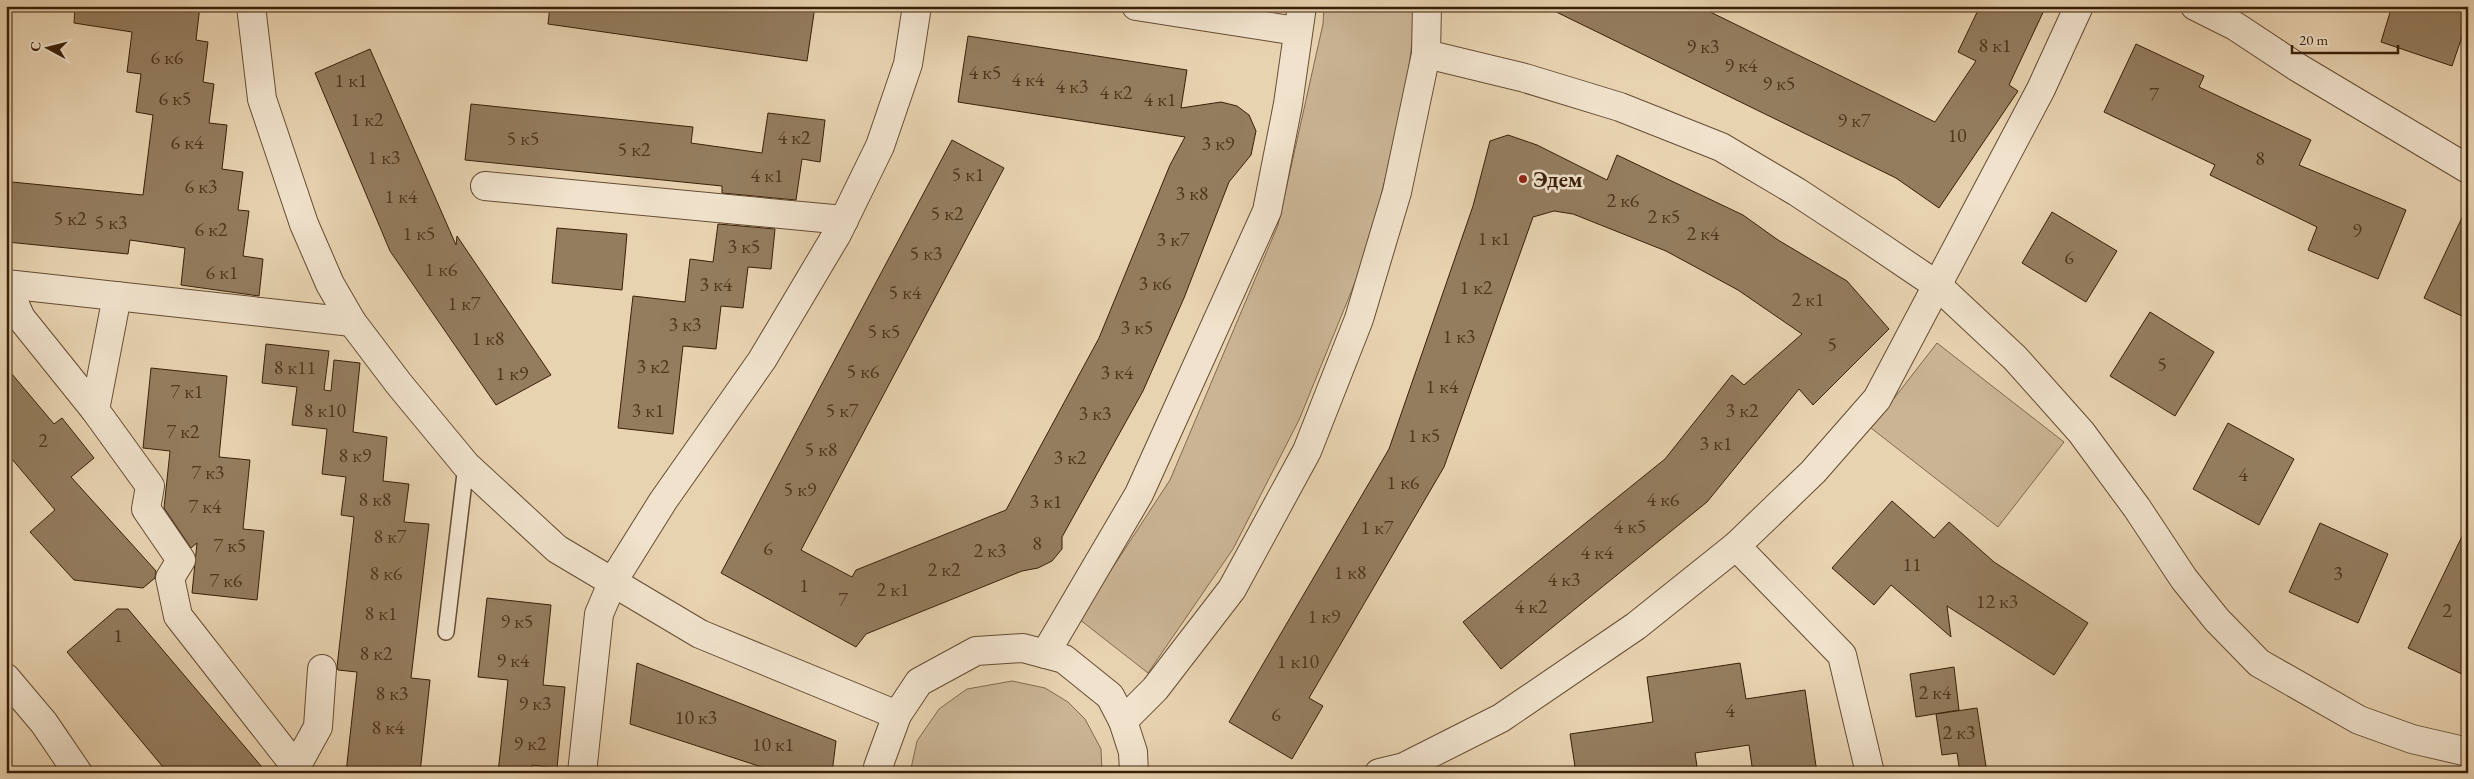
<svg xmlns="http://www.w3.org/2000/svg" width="2474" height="779" viewBox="0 0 2474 779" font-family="'EB Garamond',serif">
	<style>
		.green { fill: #cab494; stroke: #816a4e }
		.building { fill: #947d5f; stroke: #381f07 }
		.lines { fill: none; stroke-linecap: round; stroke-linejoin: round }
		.service-casing { stroke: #644c32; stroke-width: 18 }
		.minor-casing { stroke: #644c32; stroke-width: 30 }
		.service { stroke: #f0e2cc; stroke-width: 15 }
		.minor { stroke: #f0e2cc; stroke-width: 28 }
		.poi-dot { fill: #8f2418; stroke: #f0e2cc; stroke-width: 2 }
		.labels { text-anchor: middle; stroke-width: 5; stroke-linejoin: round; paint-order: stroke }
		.number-label { font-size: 20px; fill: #4f361d }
		.poi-label { font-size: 22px; font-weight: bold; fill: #381f07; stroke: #f0e2cc; text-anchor: start }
	</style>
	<rect width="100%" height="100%" fill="#e8d3b1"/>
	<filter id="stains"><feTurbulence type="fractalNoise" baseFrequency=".004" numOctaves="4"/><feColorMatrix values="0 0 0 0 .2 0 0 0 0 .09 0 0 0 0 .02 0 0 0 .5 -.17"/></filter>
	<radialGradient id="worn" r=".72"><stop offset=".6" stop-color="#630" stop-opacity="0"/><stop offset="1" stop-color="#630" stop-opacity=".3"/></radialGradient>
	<!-- green -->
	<g class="green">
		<path d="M1324,6H1417L1406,88L1369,248L1299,420L1233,549L1148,673L1079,619L1170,480L1278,225L1323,24Z"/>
		<path d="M1937,343L2064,442L1998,527L1871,428Z"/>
		<path d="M1012,681L1045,688L1068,702L1085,719L1101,749L1102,773H910L917,741L939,709L967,689Z"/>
	</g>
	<!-- building -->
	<g class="building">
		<path d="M75,6H200L196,40L208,42L203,82L214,84L209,123L227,125L222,169L243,172L238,210L249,211L243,256L263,259L259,296L181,285L185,248L130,240L128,254L7,242L12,182L143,195L153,115L136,112L141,74L127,72L132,32L74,23Z"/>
		<path d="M550,6H815L807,61L548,24Z"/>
		<path d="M1544,6H1698L1935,122L1976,61L1958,52L1980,6H2046L2009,85L2018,91L1939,208L1896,178Z"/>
		<path d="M2392,6H2468V19L2452,66L2381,42Z"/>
		<path d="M968,36L1187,70L1181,108L1221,102L1237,106L1249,115L1256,131L1251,155L1229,182L1184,298L1143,391L1062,537V549L1052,561L1038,568L1022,571L866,634L856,647L721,573L952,140L1004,168L801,550L852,577L856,570L1006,510L1099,338L1170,165L1185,137L958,102Z"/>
		<path d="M2136,44L2204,76L2199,87L2311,140L2299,165L2406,210L2378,279L2308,250L2317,227L2210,175L2215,165L2104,112Z"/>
		<path d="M370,49L456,245L457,236L551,375L496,405L390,251L315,73Z"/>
		<path d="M471,104L693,127L691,143L762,153L768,113L825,120L820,162L802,159L796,200L722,193V186L465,160Z"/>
		<path d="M1508,135L1537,145L1607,180L1617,155L1743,215L1778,240L1847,281L1889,329L1813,405L1799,389L1707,502L1501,669L1463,622L1665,459L1732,375L1744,385L1802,334L1738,290L1666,251L1573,214L1554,211L1533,217L1444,467L1309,698L1323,706L1292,759L1229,722L1389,449L1473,206L1490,141Z"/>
		<path d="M2468,205V319L2424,298Z"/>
		<path d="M2052,212L2117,251L2086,302L2022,263Z"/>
		<path d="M718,224L775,229L771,269L748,267L743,308L721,306L716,349L683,346L673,434L618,428L633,296L685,302L690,259L713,262Z"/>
		<path d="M557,228L627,234L622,290L552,283Z"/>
		<path d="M2150,312L2214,352L2175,416L2110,376Z"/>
		<path d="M266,344L329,351L324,390L331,391L334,360L360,363L353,432L387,437L383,481L409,484L404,522L429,524L411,678L430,680L420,773H346L357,672L338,670L337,667L354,517L341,515L346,477L322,474L327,429L292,425L297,387L262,383Z"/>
		<path d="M6,367L54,424L62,418L94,458L71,477L156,571L155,578L143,588L74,580L30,532L55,510L6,452Z"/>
		<path d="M151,368L227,376L219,457L250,460L243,529L264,531L257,600L192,593L197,543L191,548L164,508L170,451L143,448Z"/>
		<path d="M2228,423L2294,459L2259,525L2193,489Z"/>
		<path d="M1892,501L1934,538L1949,522L1994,562L2088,623L2054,675L1947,606L1951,637L1891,585L1874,605L1832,568Z"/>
		<path d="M2320,523L2388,554L2358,623L2289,592Z"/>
		<path d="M2468,524V677L2408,648Z"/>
		<path d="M487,598L551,605L543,685L565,687L557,768L532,765L531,773H498L508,680L478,677Z"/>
		<path d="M117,609H128L267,773H168L67,652Z"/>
		<path d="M637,663L836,741L832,773H780L630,724Z"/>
		<path d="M1740,663L1746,699L1805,690L1817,773H1753L1749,745L1695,753L1698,773H1576L1570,734L1653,722L1647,677Z"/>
		<path d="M1954,667L1959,710L1916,717L1910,674Z"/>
		<path d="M1977,708L1987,773H1960L1957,753L1942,755L1936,714Z"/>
	</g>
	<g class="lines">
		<defs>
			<path id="service" d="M446,632L466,465"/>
			<g id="minor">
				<path d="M251,6L262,99L304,224L330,284L352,322L399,384L466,465L557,549L700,634L897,715"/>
				<path d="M1136,6L1297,31"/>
				<path d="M2195,6L2235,26L2297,67L2468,169"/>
				<path d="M1426,54L1525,78L1620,107L1721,147L1797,192L1870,240L1938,286L2015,358L2081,432L2137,508L2184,579L2217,620L2259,663L2359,720L2412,739L2468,752"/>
				<path d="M485,186L844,220"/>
				<path d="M6,284L352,322"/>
				<path d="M6,285L21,318L95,410L150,486L146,509L181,560L170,578L178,616L296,767L318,727L322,669"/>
				<path d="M95,410L117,296"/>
				<path d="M1736,546L1842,655L1870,773"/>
				<path d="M1045,654L1139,494L1267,211L1288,104L1302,6"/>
				<path d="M6,678L44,723L78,773"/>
				<path d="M1123,721L1155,689L1232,589L1307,451L1359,319L1397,192L1426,54L1427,6"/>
				<path d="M582,773L599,614L613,581L663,501L762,360L837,234L880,146L908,64L917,6"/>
				<path d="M878,773V767L897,715L919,682L976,651L1023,648L1064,659L1110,696L1123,721L1133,752L1134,773"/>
				<path d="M1379,773L1404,767L1501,718L1636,626L1736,546L1813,472L1877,399L2041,89L2079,6"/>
			</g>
		</defs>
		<!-- service casing -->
		<use href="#service" class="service-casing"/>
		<!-- minor casing -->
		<use href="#minor" class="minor-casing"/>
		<!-- service -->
		<use href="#service" class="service"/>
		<!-- minor -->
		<use href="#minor" class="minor"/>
	</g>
	<!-- markers -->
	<circle class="poi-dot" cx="1523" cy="179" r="5"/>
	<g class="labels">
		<!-- number labels -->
		<g class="number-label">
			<text x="1995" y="52">8 к1</text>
			<text x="1703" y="53">9 к3</text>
			<text x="167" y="64">6 к6</text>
			<text x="1741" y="72">9 к4</text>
			<text x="985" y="79">4 к5</text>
			<text x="1028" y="86">4 к4</text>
			<text x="351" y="87">1 к1</text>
			<text x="1779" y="90">9 к5</text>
			<text x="1072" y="93">4 к3</text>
			<text x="1116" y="99">4 к2</text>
			<text x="2154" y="101">7</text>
			<text x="175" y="105">6 к5</text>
			<text x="1160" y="106">4 к1</text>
			<text x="367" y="126">1 к2</text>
			<text x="1854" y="127">9 к7</text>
			<text x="1957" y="142">10</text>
			<text x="794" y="144">4 к2</text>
			<text x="523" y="145">5 к5</text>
			<text x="187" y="149">6 к4</text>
			<text x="1218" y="150">3 к9</text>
			<text x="634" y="156">5 к2</text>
			<text x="384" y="164">1 к3</text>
			<text x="2260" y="165">8</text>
			<text x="968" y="181">5 к1</text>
			<text x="767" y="182">4 к1</text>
			<text x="201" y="193">6 к3</text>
			<text x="1192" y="200">3 к8</text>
			<text x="401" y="203">1 к4</text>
			<text x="1623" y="207">2 к6</text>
			<text x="947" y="220">5 к2</text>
			<text x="1664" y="223">2 к5</text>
			<text x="70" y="225">5 к2</text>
			<text x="111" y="229">5 к3</text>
			<text x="211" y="236">6 к2</text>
			<text x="2357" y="237">9</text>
			<text x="419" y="240">1 к5</text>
			<text x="1703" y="240">2 к4</text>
			<text x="1494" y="245">1 к1</text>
			<text x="1173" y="246">3 к7</text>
			<text x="744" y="253">3 к5</text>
			<text x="926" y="260">5 к3</text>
			<text x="2069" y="264">6</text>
			<text x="441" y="276">1 к6</text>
			<text x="222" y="279">6 к1</text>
			<text x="1155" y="290">3 к6</text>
			<text x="716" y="291">3 к4</text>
			<text x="1476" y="294">1 к2</text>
			<text x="905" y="299">5 к4</text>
			<text x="1808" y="306">2 к1</text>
			<text x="464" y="310">1 к7</text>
			<text x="685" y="331">3 к3</text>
			<text x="1137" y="334">3 к5</text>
			<text x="884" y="338">5 к5</text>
			<text x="1459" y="343">1 к3</text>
			<text x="488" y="345">1 к8</text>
			<text x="1832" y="351">5</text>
			<text x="2162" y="371">5</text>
			<text x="653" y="373">3 к2</text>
			<text x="295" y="374">8 к11</text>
			<text x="863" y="378">5 к6</text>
			<text x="1117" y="379">3 к4</text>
			<text x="512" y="380">1 к9</text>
			<text x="1442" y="393">1 к4</text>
			<text x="187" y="398">7 к1</text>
			<text x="325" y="417">8 к10</text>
			<text x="648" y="417">3 к1</text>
			<text x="842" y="417">5 к7</text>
			<text x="1742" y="417">3 к2</text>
			<text x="1095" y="420">3 к3</text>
			<text x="183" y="438">7 к2</text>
			<text x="1424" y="442">1 к5</text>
			<text x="43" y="447">2</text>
			<text x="1716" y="450">3 к1</text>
			<text x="821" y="456">5 к8</text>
			<text x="355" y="462">8 к9</text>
			<text x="1070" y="464">3 к2</text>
			<text x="208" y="479">7 к3</text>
			<text x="2243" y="481">4</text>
			<text x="1403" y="489">1 к6</text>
			<text x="800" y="496">5 к9</text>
			<text x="375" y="506">8 к8</text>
			<text x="1663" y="506">4 к6</text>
			<text x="1046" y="508">3 к1</text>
			<text x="205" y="513">7 к4</text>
			<text x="1630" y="533">4 к5</text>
			<text x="1377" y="534">1 к7</text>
			<text x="390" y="543">8 к7</text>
			<text x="1037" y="550">8</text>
			<text x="230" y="552">7 к5</text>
			<text x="768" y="555">6</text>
			<text x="990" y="557">2 к3</text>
			<text x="1597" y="559">4 к4</text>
			<text x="1912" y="571">11</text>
			<text x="944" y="576">2 к2</text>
			<text x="1350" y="579">1 к8</text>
			<text x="386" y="580">8 к6</text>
			<text x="2338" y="580">3</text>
			<text x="1564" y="586">4 к3</text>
			<text x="226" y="587">7 к6</text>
			<text x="804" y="592">1</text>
			<text x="893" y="596">2 к1</text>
			<text x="843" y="606">7</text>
			<text x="1997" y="608">12 к3</text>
			<text x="1531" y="613">4 к2</text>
			<text x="2447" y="617">2</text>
			<text x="381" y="620">8 к1</text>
			<text x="1324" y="623">1 к9</text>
			<text x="517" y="628">9 к5</text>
			<text x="118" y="642">1</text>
			<text x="376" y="660">8 к2</text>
			<text x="513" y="667">9 к4</text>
			<text x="1298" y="668">1 к10</text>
			<text x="1935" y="699">2 к4</text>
			<text x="392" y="700">8 к3</text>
			<text x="535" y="710">9 к3</text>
			<text x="1730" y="717">4</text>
			<text x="1276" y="721">6</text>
			<text x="696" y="724">10 к3</text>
			<text x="388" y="734">8 к4</text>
			<text x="1959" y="739">2 к3</text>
			<text x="530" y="750">9 к2</text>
			<text x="773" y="751">10 к1</text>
		</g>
		<!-- poi labels -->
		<g class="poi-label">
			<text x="1533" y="187">Эдем</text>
		</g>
	</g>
	<!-- margin -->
	<rect width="2474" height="779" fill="none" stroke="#e8d3b1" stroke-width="25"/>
	<rect x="8" y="8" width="2459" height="764" fill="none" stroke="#381f07" stroke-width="2.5"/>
	<rect x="12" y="12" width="2449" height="754" fill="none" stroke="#381f07"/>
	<!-- north arrow -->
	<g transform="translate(48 48) rotate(277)" stroke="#f0e2cc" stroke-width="4" paint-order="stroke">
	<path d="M0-4L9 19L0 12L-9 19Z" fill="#381f07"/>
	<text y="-8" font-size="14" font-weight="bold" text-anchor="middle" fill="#381f07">С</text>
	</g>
	<!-- scale -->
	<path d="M2292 45v8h106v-8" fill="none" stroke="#381f07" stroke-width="2.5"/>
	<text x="2299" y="45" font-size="15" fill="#381f07" stroke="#f0e2cc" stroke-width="4" paint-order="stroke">20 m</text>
	<rect width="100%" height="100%" filter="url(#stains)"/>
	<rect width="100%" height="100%" fill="url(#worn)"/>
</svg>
